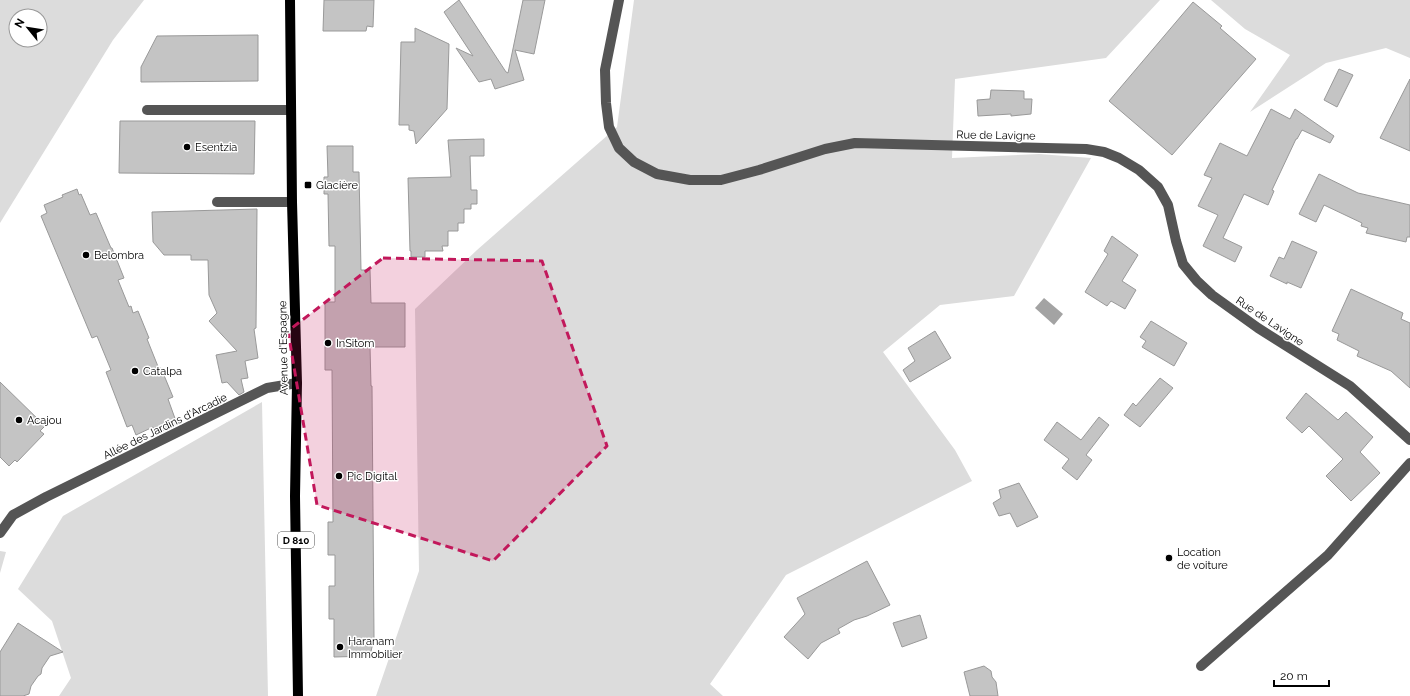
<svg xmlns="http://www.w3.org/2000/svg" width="1410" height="696" viewBox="0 0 1410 696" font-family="Raleway,sans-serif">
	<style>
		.green { fill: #dcdcdc; fill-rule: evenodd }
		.water { fill: #a3a3a3 }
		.building { fill: #c4c4c4; stroke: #999 }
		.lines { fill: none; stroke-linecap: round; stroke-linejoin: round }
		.minor { stroke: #555; stroke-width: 10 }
		.major { stroke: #000; stroke-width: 10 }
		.marked { fill: #c2185b; fill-opacity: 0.2; stroke: #c2185b; stroke-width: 3; stroke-dasharray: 8 5; stroke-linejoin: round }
		.poi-dot { fill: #000; stroke: #fff; stroke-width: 1.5 }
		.labels { text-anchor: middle; stroke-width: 3; stroke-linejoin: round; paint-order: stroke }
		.shield { fill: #fff; stroke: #4c4c4c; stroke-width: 1 }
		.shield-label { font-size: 10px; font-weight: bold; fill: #000 }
		.street-label { font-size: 11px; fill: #000; stroke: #fff }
		.poi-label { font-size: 11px; fill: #000; stroke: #fff; text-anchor: start }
	</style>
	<rect width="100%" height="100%" fill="#fff"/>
	<!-- green -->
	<g class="green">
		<path d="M0,0H144L113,40L0,223ZM16,16H40V40H16Z"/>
		<path d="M634,0H1160L1106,58L955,79L952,158L1039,154L1091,158L1014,296L940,305L883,352L955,450L972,481L786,575L710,684L723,696H376L419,571L415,309L477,250L617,127Z"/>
		<path d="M1211,0H1410V58L1386,48L1326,63L1250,112L1290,55L1245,29Z"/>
		<path d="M262,402L268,696H59L71,678L52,621L18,589L63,516Z"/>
		<path d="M0,551L6,552L0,573Z"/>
	</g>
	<!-- water -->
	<path class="water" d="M1044,298L1063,314L1054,325L1035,308Z"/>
	<!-- building -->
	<g class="building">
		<path d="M324,0H374L373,27L367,26L366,31H323Z"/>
		<path d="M459,0L506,72L508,73L523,0H545L534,54L515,50L524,80L495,89L491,79L479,82L456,48L473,56L444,12Z"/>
		<path d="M1193,2L1222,26L1220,28L1256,59L1172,155L1109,101Z"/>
		<path d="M415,28L449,44L447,109L416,144L414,131L409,130V125H399L401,42H415Z"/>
		<path d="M258,35V81L141,82V67L157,36Z"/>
		<path d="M1339,69L1353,75L1337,107L1324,100Z"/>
		<path d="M1410,79V151L1380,138Z"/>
		<path d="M991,90L1024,91V99H1032L1031,114L1011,116V114L978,116L977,100L990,99Z"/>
		<path d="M1271,109L1290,119L1295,109L1334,136L1330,143L1302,130L1297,139H1296L1272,190L1274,191L1268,205L1244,194L1223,238L1242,247L1235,262L1203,246L1218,215L1198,206L1212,178L1204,175L1220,143L1247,156Z"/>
		<path d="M120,121H255L254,174L119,173Z"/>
		<path d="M484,139V156H470L471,190H477V204H471V209H464V223H458V231H448V246H442L443,251H425V257H411V251H410L408,178L451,177L448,140Z"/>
		<path d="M327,146H353V172H359L361,270H370L371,303H405V347H370L371,386H372L374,638L370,656L334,657V619H329V586H335V555H328V522H333L332,370H325V302H335V246H329L328,194H324V177H328Z"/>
		<path d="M1319,174L1358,193L1410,205V237H1407L1406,242L1366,233L1368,228L1361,226L1362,223L1324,205L1316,222L1299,214Z"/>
		<path d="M77,189L79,195L81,194L90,215L96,213L111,248H112L124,278L118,280L129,307L131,306L133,313L138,311L149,338L147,339L159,369L161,368L173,397L168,399L177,424L156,434L153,427L136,435L132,425L127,427L106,372L111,370L97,336L92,338L41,216L47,213L44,205L63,197L62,195Z"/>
		<path d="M257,209L256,328L254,329L258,358L245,361L248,378L241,379L244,392L239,395L227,382L222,383L216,355L237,351L209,321L217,313L209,295L208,260H191V255H164L153,242L152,212Z"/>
		<path d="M1112,236L1138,255L1122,281L1136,290L1125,309L1111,301L1107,306L1085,292L1108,254L1104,251Z"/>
		<path d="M1292,241L1317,252L1301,288L1287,282V284L1270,276L1279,257L1284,259Z"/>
		<path d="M1351,289L1403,313L1401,319L1410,323V388L1391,371L1357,356L1359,351L1337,340L1339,334L1332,331Z"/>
		<path d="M1151,321L1187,343L1174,366L1142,347L1146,341L1140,337Z"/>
		<path d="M935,331L951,358L910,382L903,370L915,361L908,348Z"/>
		<path d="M1160,378L1173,388L1140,427L1124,415L1133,403L1136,406Z"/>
		<path d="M0,382L45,426L40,431L44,434L17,462L15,460L9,466L0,457Z"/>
		<path d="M1306,393L1338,420L1346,412L1373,437L1360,452L1380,473L1351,501L1326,476L1343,459L1309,426L1302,433L1286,418Z"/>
		<path d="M1099,417L1109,425L1086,455L1092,460L1077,480L1062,468L1069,459L1044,440L1057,422L1081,440Z"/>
		<path d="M1019,483L1038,517L1017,527L1010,513L999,516L993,503L1001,498L999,490Z"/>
		<path d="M867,561L890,605L867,616L854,620L838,629L840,633L821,643L808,659L784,637L805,614L797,598Z"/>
		<path d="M920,615L927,638L902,647L893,623Z"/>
		<path d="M18,623L63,652L50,656L42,668L41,674L38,676L31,686L29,694L23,696H0V652Z"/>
		<path d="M984,666L991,671L992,677L996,682L998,696H970L964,672Z"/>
	</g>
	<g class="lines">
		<!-- minor -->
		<g class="minor">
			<path d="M619,0L605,70L606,103L609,127L619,148L634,162L657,174L690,180H721L759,170L825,149L855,143L1086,149L1104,152L1119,158L1139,170L1158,187L1168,205L1176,241L1183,264L1197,281L1212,295L1258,328L1350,386L1410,440"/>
			<path d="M147,110H291"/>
			<path d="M217,202H292"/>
			<path d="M0,533L13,515L46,497L267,388L297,383"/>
			<path d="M1201,666L1328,555L1410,463"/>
		</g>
		<!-- major -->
		<path class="major" d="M290,0L292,202L297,383L295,496L298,696"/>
	</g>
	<!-- marked area -->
	<path class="marked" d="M383,258L542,261L607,446L493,561L317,505L288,331Z"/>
	<!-- markers -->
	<g class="poi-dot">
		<circle cx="187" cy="147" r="4"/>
		<rect x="304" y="181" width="8" height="8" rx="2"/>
		<circle cx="86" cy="255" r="4"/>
		<circle cx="328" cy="343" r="4"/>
		<circle cx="135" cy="371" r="4"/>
		<circle cx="19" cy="420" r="4"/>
		<circle cx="339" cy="476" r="4"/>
		<circle cx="1169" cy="558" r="4"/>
		<circle cx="340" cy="647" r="4"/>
	</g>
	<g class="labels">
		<!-- shield labels -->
		<rect class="shield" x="278" y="532" width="36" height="16" rx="3"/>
		<g class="shield-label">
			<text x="296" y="544">D 810</text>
		</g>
		<!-- street labels -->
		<g class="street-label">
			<text transform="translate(996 135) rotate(1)" y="4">Rue de Lavigne</text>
			<text transform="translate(1270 321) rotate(34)" y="4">Rue de Lavigne</text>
			<text transform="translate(283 348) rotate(-91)" y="4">Avenue d'Espagne</text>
			<text transform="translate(165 426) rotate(-26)" y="4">Allée des Jardins d'Arcadie</text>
		</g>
		<!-- poi labels -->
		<g class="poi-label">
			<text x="195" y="151">Esentzia</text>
			<text x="316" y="189">Glacière</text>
			<text x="94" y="259">Belombra</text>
			<text x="336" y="347">InSitom</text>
			<text x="143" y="375">Catalpa</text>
			<text x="27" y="424">Acajou</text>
			<text x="347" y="480">Pic Digital</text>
			<text x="1177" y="556">Location<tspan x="1177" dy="13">de voiture</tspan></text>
			<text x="348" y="645">Haranam<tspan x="348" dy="13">Immobilier</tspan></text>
		</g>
	</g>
	<!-- north arrow -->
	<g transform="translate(28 28) rotate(300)"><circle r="19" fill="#ffffff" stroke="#999999"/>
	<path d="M0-3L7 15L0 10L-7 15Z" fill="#000000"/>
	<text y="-6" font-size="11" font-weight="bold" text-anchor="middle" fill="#000000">N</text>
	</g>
	<!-- scale -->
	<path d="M1274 680v6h55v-6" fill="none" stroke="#000000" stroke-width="2"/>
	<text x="1280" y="680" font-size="12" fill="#000000" stroke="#ffffff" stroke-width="3" paint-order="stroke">20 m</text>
</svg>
